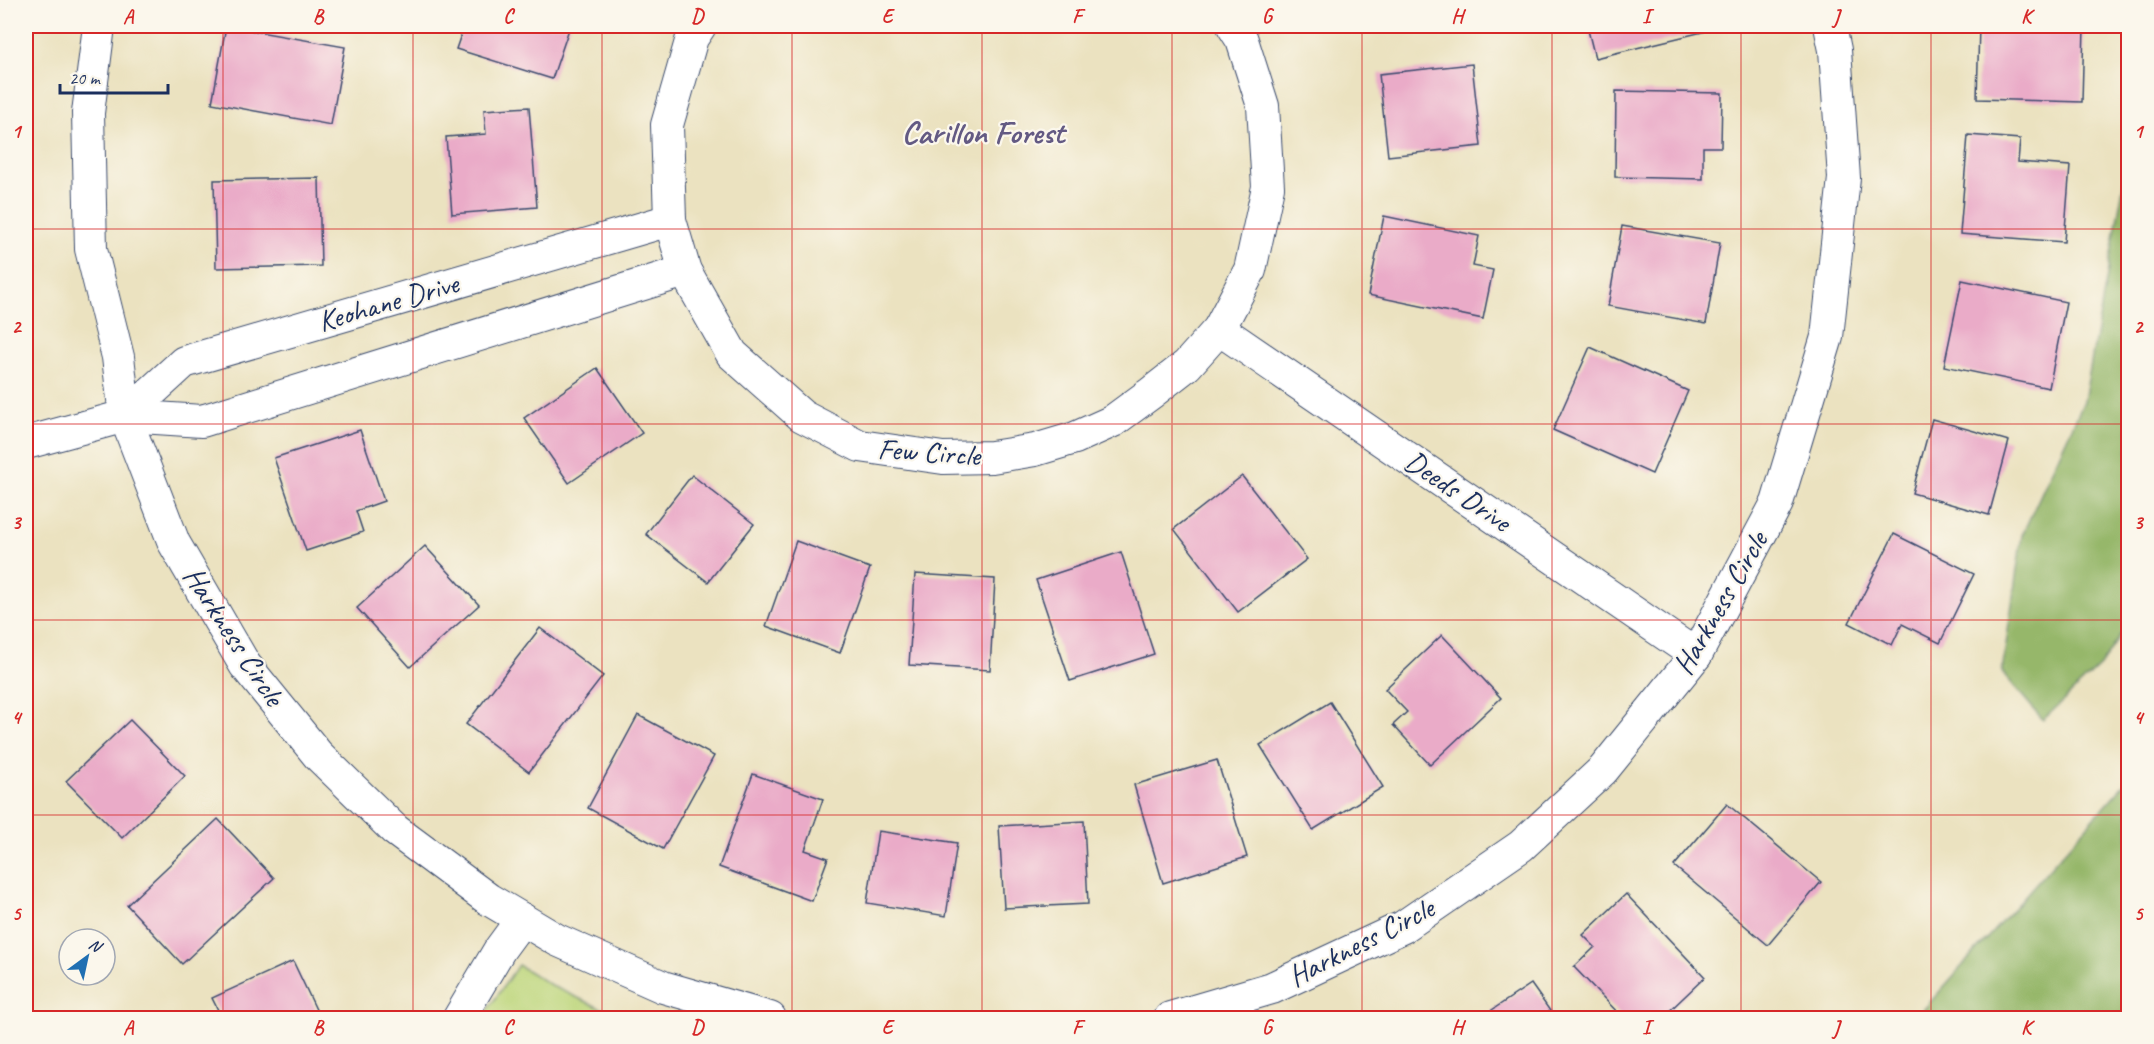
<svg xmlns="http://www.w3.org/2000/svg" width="2154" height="1044" viewBox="0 0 2154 1044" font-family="Caveat,sans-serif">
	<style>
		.green { fill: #bdd67b; stroke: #6c826c; stroke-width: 1.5 }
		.forest { fill: #96b76b; stroke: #587364; stroke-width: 1.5 }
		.building { fill: #eaabc8 }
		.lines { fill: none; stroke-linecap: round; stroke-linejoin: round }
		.street-casing { stroke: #3a4a6d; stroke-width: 34 }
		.street { stroke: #fff; stroke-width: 32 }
		.grid { fill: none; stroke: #d62828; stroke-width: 1.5; stroke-opacity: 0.55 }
		.labels { text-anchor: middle; stroke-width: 4.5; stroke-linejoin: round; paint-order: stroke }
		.street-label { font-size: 30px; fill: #1b2f5e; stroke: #fbf7ec }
		.neighbourhood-label { font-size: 32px; font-weight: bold; fill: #635a83; stroke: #fbf7ec }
		.neatline { fill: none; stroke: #d62828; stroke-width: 2 }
		.grid-label { font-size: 20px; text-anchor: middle; font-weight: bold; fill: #d62828 }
	</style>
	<rect width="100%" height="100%" fill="#fbf7ec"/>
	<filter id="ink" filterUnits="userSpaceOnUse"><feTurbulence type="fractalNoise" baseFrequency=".0167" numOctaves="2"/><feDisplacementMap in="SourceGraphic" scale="12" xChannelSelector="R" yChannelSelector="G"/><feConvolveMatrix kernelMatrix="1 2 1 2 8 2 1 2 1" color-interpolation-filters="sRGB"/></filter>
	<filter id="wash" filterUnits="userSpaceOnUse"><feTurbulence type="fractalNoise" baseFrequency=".008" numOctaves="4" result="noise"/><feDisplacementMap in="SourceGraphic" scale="24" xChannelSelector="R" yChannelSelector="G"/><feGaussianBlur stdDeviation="1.35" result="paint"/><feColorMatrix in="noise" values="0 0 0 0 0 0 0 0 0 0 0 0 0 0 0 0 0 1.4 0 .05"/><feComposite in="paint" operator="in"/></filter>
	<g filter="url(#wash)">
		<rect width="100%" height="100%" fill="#ebe2c0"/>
		<!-- green -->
		<path class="green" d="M518,965L554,987L622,1018H482Z"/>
		<!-- forest -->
		<g class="forest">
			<path d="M2128,161V623L2100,666L2043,720L2002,672L2022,535L2084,401Z"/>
			<path d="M2128,780V1018H1916Z"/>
		</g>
		<g id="blocks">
			<!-- building -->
			<g class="building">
				<path d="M226,26L345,47L331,125L212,103Z"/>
				<path d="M464,26H570L552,79L456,49Z"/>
				<path d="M1587,26H1714L1715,29L1595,58Z"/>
				<path d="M1979,26H2084L2082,102L1977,99Z"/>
				<path d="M1472,64L1481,146L1388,156L1379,74Z"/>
				<path d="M1616,91L1722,93L1721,147H1703V179L1615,177Z"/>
				<path d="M529,107L537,207L452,214L446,137L486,134L484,110Z"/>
				<path d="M1968,135L2020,139L2018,162L2070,166L2064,242L1960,234Z"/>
				<path d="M319,178L321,266L216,268L214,180Z"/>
				<path d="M1384,216L1479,236L1473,266L1493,270L1483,319L1368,295Z"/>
				<path d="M1622,226L1720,243L1706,324L1608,306Z"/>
				<path d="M1962,280L2066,302L2049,388L1944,366Z"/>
				<path d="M1590,347L1688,391L1652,474L1553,430Z"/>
				<path d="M597,368L642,433L569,483L524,418Z"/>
				<path d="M1932,419L2009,441L1989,515L1912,493Z"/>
				<path d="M360,430L384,501L356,511L363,532L306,551L274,458Z"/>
				<path d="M692,475L754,524L708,582L646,534Z"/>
				<path d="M1242,476L1307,559L1238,612L1174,529Z"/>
				<path d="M1894,534L1974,574L1940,643L1902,624L1892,645L1849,623Z"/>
				<path d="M796,541L870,568L840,653L766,626Z"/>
				<path d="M425,546L479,605L410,667L357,608Z"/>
				<path d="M1121,552L1154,654L1070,681L1036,580Z"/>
				<path d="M915,574L995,579L990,670L909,665Z"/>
				<path d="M540,628L603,676L529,772L466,724Z"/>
				<path d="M1442,635L1501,698L1430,765L1393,725L1407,712L1385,689Z"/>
				<path d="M1330,702L1383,787L1313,830L1260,745Z"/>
				<path d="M638,715L714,756L663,849L588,808Z"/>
				<path d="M130,720L185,776L122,838L66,781Z"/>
				<path d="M1217,760L1247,857L1163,883L1134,785Z"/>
				<path d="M753,774L823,799L805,850L828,858L812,901L719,867Z"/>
				<path d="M1727,804L1821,882L1768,945L1674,866Z"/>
				<path d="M218,819L274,878L182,964L127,905Z"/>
				<path d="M1084,821L1088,904L1004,908L999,826Z"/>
				<path d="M878,831L957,843L946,916L867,903Z"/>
				<path d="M1626,894L1705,977L1662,1018H1623L1574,967L1595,947L1583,935Z"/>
				<path d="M293,961L320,1018H222L212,998Z"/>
				<path d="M1531,984L1555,1018H1480Z"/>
			</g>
		</g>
	</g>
	<g filter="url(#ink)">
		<use href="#blocks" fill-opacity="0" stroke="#3a4a6d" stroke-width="1.5"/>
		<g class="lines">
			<defs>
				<g id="street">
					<path d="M99,26L88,113L91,249L118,357L125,416L174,543L245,665L318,755L395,830L488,899L557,940L663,987L770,1018"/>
					<path d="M700,26L692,38L667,125L670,220L685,271L732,354L802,416L860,446L943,458L992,457L1035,450L1075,438L1113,421L1151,393L1187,365L1219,329L1250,270L1268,187L1263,106L1242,40L1233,26"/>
					<path d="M1219,329L1696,655"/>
					<path d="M125,416L184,362L670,220"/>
					<path d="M26,443L125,416L202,421L685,271"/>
					<path d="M459,1018L500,949L522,919"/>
					<path d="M1170,1018L1272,988L1403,927L1521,846L1603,770L1696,655L1777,503L1827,337L1844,178L1835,50L1830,26"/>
				</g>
			</defs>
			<!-- street casing -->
			<use href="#street" class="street-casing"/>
			<!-- street -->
			<use href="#street" class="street"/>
		</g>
	</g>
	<!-- grid -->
	<path class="grid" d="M223,26V1018M413,26V1018M602,26V1018M792,26V1018M982,26V1018M1172,26V1018M1362,26V1018M1552,26V1018M1741,26V1018M1931,26V1018M26,229H2128M26,424H2128M26,620H2128M26,815H2128"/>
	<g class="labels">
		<!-- street labels -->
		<g class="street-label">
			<text transform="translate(388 302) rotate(-16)" y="10">Keohane Drive</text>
			<text transform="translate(929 452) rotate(4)" y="10">Few Circle</text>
			<text transform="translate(1458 491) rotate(34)" y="10">Deeds Drive</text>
			<text transform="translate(1720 603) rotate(-60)" y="10">Harkness Circle</text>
			<text transform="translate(234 636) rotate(57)" y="10">Harkness Circle</text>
			<text transform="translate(1361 942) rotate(-27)" y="10">Harkness Circle</text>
		</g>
		<!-- neighbourhood labels -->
		<g class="neighbourhood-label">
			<text x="983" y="143">Carillon Forest</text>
		</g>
	</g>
	<!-- margin -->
	<rect width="2154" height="1044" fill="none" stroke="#fbf7ec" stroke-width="66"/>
	<!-- north arrow -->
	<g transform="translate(87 957) rotate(33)"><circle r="28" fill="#fbf7ec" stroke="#a1a7b3" stroke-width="1.5"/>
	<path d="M0-4.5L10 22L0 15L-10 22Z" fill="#1f6fb2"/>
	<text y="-9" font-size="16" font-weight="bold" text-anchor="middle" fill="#1b2f5e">N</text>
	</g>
	<!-- scale -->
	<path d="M60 84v9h108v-9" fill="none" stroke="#1b2f5e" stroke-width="3"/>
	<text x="69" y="84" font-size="18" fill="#1b2f5e" stroke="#fbf7ec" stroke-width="4.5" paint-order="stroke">20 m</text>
	<rect x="33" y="33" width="2088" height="978" class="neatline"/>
	<g class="grid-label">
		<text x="128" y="23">A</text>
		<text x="318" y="23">B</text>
		<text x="508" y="23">C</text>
		<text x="697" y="23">D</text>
		<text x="887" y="23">E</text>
		<text x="1077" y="23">F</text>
		<text x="1267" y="23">G</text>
		<text x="1457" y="23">H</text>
		<text x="1646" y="23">I</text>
		<text x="1836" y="23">J</text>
		<text x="2026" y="23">K</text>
		<text x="16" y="138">1</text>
		<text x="2138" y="138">1</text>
		<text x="16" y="333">2</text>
		<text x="2138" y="333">2</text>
		<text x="16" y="529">3</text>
		<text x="2138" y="529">3</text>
		<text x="16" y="724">4</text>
		<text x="2138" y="724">4</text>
		<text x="16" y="920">5</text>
		<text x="2138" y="920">5</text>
		<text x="128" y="1034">A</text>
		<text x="318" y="1034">B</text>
		<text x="508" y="1034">C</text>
		<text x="697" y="1034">D</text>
		<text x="887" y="1034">E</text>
		<text x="1077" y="1034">F</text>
		<text x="1267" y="1034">G</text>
		<text x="1457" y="1034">H</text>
		<text x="1646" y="1034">I</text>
		<text x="1836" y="1034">J</text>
		<text x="2026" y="1034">K</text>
	</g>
</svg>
